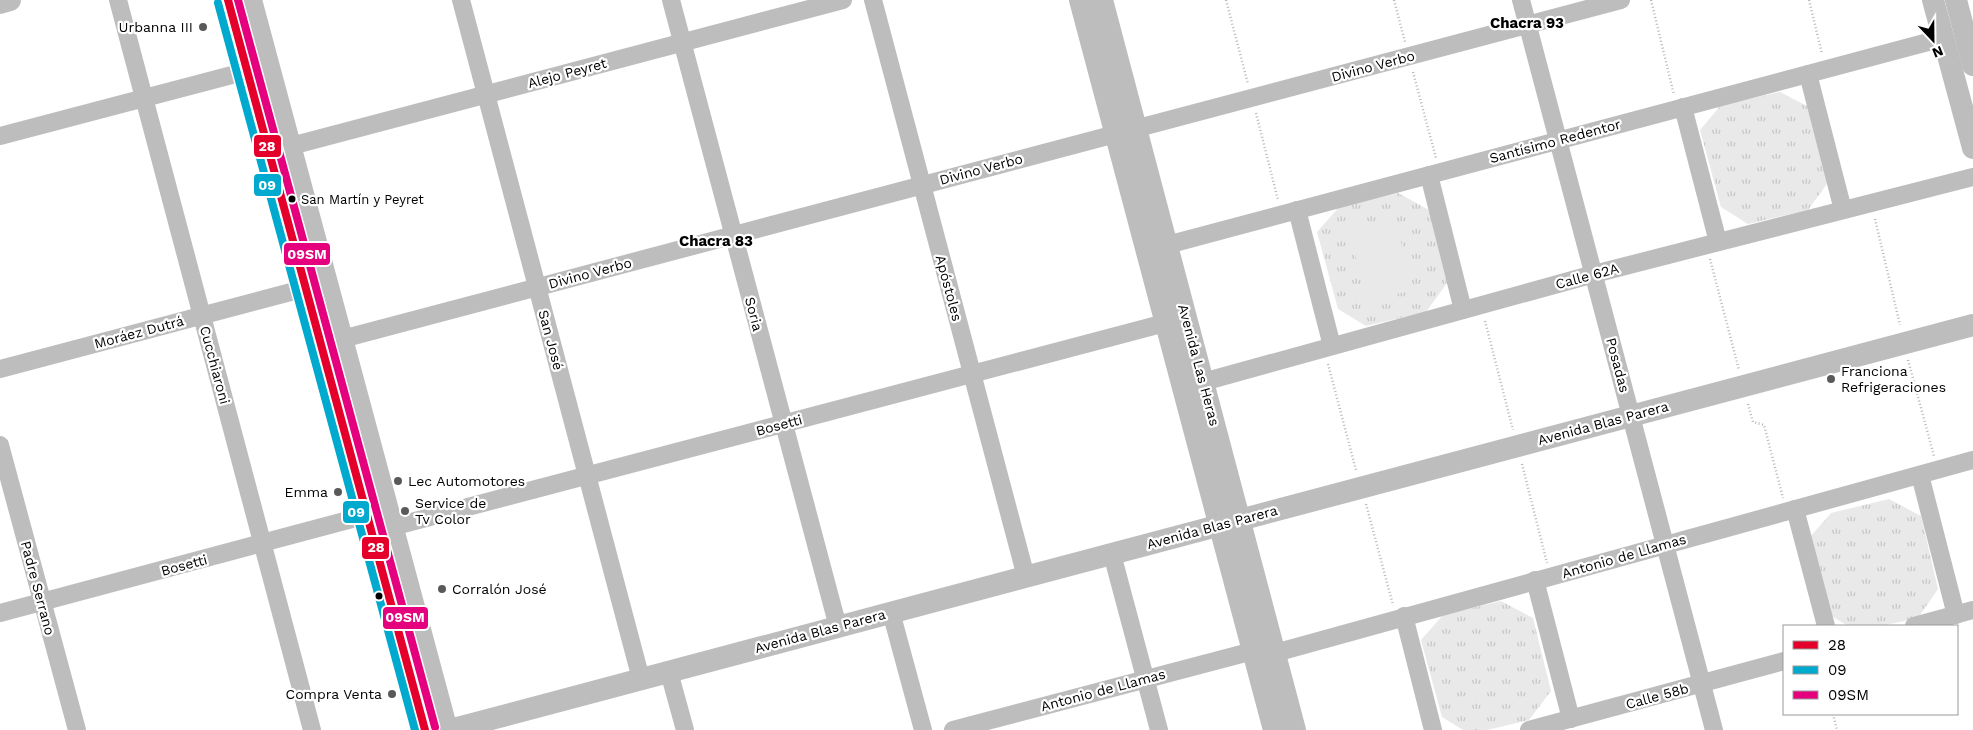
<svg xmlns="http://www.w3.org/2000/svg" width="1973" height="730" viewBox="0 0 1973 730" font-family="'Work Sans',sans-serif">
	<style>
		.grass { fill: url(#grass-tufts) }
		.pitch { fill: #e9e9e9 }
		.lines { fill: none; stroke-linecap: round; stroke-linejoin: round }
		.path { stroke: #b8b8b8; stroke-width: 2.5; stroke-dasharray: 1 2.5; stroke-linecap: butt }
		.minor { stroke: #bdbdbd; stroke-width: 18 }
		.major { stroke: #bdbdbd; stroke-width: 22 }
		.bus-1-casing { stroke: #fff; stroke-width: 11 }
		.bus-2-casing { stroke: #fff; stroke-width: 11 }
		.bus-3-casing { stroke: #fff; stroke-width: 11 }
		.bus-1 { stroke: #e4002b; stroke-width: 8 }
		.bus-2 { stroke: #00a9ce; stroke-width: 8 }
		.bus-3 { stroke: #e5007d; stroke-width: 8 }
		.poi-dot { fill: #595959; stroke: #fff; stroke-width: 2 }
		.bus-dot { fill: #000; stroke: #fff; stroke-width: 2 }
		.labels { text-anchor: middle; stroke-width: 4.5; stroke-linejoin: round; paint-order: stroke }
		.bus-label { font-size: 13px; fill: #000; stroke: #fff; text-anchor: start }
		.poi-label { font-size: 14px; fill: #000; stroke: #fff; text-anchor: start }
		.street-label { font-size: 14px; fill: #000; stroke: #fff }
		.neighbourhood-label { font-size: 15px; font-weight: bold; fill: #000; stroke: #fff }
		.line-badge { stroke: #fff; stroke-width: 2 }
		.badge-label { font-size: 14px; text-anchor: middle; font-weight: bold; fill: #fff }
	</style>
	<defs>
		<pattern id="grass-tufts" width="24" height="20" patternUnits="userSpaceOnUse" patternTransform="scale(1.25)"><rect width="24" height="20" fill="#e9e9e9"/><path d="M3 7l-1-3M5 7V3M7 7l1-3M15 17l-1-3M17 17v-4M19 17l1-3" fill="none" stroke="#c6c6c6"/></pattern>
	</defs>
	<rect width="100%" height="100%" fill="#fff"/>
	<!-- grass -->
	<g class="grass">
		<path d="M1780,92L1811,108L1829,181L1808,210L1748,224L1721,207L1700,130L1721,105Z"/>
		<path d="M1398,193L1429,210L1447,283L1426,312L1366,326L1338,309L1317,232L1339,207Z"/>
		<path d="M1889,499L1921,516L1938,589L1918,618L1881,626H1848L1830,615L1809,538L1831,513Z"/>
		<path d="M1501,601L1533,618L1551,691L1529,720L1487,730H1463L1442,717L1421,640L1443,615Z"/>
	</g>
	<!-- pitch -->
	<path class="pitch" d="M1395,218L1413,290L1367,301L1349,229Z"/>
	<g class="lines">
		<!-- path -->
		<g class="path">
			<path d="M1226,0L1248,84"/>
			<path d="M1394,0L1405,42"/>
			<path d="M1651,0L1674,95"/>
			<path d="M1809,0L1822,54"/>
			<path d="M1413,72L1436,158"/>
			<path d="M1256,113L1278,200"/>
			<path d="M1875,219L1900,325"/>
			<path d="M1710,259L1739,370"/>
			<path d="M1485,321L1513,430"/>
			<path d="M1908,360L1934,456"/>
			<path d="M1328,364L1356,470"/>
			<path d="M1748,404L1753,422L1764,425L1783,498"/>
			<path d="M1522,464L1547,563"/>
			<path d="M1366,504L1393,605"/>
			<path d="M1833,714L1837,730"/>
		</g>
		<!-- minor -->
		<g class="minor">
			<path d="M118,0L312,730"/>
			<path d="M461,0L641,679"/>
			<path d="M671,0L838,627"/>
			<path d="M873,0L1026,577"/>
			<path d="M1521,0L1714,730"/>
			<path d="M1808,74L1843,210"/>
			<path d="M1683,107L1718,242"/>
			<path d="M0,136L247,71"/>
			<path d="M291,146L843,0"/>
			<path d="M1429,175L1463,310"/>
			<path d="M1297,210L1332,346"/>
			<path d="M1167,245L1943,38"/>
			<path d="M342,339L1621,0"/>
			<path d="M0,369L306,288"/>
			<path d="M1203,382L1594,274L1973,177"/>
			<path d="M0,445L77,730"/>
			<path d="M1920,475L1956,615"/>
			<path d="M1795,509L1826,626"/>
			<path d="M392,527L1165,323"/>
			<path d="M1112,554L1159,730"/>
			<path d="M1535,580L1571,719"/>
			<path d="M891,612L923,730"/>
			<path d="M0,613L367,515"/>
			<path d="M1404,616L1433,730"/>
			<path d="M1914,626L1973,610"/>
			<path d="M1275,653L1973,460"/>
			<path d="M669,672L685,730"/>
			<path d="M953,730L1253,651"/>
			<path d="M1529,730L1784,661"/>
		</g>
		<!-- major -->
		<g class="major">
			<path d="M228,0L425,730"/>
			<path d="M251,0L447,730"/>
			<path d="M1080,0L1274,730"/>
			<path d="M1102,0L1295,730"/>
			<path d="M1933,0L1973,148"/>
			<path d="M1956,0L1973,65"/>
			<path d="M0,3L10,0"/>
			<path d="M450,730L1973,325"/>
		</g>
		<defs>
			<path id="bus-1" d="M228,0L425,730"/>
			<path id="bus-2" d="M218,3L415,730"/>
			<path id="bus-3" d="M238,0L435,727"/>
		</defs>
		<!-- bus-1 casing -->
		<use href="#bus-1" class="bus-1-casing"/>
		<!-- bus-2 casing -->
		<use href="#bus-2" class="bus-2-casing"/>
		<!-- bus-3 casing -->
		<use href="#bus-3" class="bus-3-casing"/>
		<!-- bus-1 -->
		<use href="#bus-1" class="bus-1"/>
		<!-- bus-2 -->
		<use href="#bus-2" class="bus-2"/>
		<!-- bus-3 -->
		<use href="#bus-3" class="bus-3"/>
	</g>
	<!-- markers -->
	<g class="poi-dot">
		<circle cx="203" cy="27" r="5"/>
		<circle cx="1831" cy="379" r="5"/>
		<circle cx="398" cy="481" r="5"/>
		<circle cx="338" cy="492" r="5"/>
		<circle cx="405" cy="511" r="5"/>
		<circle cx="442" cy="589" r="5"/>
		<circle cx="392" cy="694" r="5"/>
	</g>
	<g class="bus-dot">
		<circle cx="292" cy="199" r="4.5"/>
		<circle cx="379" cy="596" r="4.5"/>
	</g>
	<g class="labels">
		<!-- bus labels -->
		<g class="bus-label">
			<text x="301" y="204">San Martín y Peyret</text>
		</g>
		<!-- poi labels -->
		<g class="poi-label">
			<text x="193" y="32" text-anchor="end">Urbanna III</text>
			<text x="1841" y="376">Franciona<tspan x="1841" dy="16">Refrigeraciones</tspan></text>
			<text x="408" y="486">Lec Automotores</text>
			<text x="328" y="497" text-anchor="end">Emma</text>
			<text x="415" y="508">Service de<tspan x="415" dy="16">Tv Color</tspan></text>
			<text x="452" y="594">Corralón José</text>
			<text x="382" y="699" text-anchor="end">Compra Venta</text>
		</g>
		<!-- street labels -->
		<g class="street-label">
			<text transform="translate(1373 66) rotate(-15)" y="5">Divino Verbo</text>
			<text transform="translate(567 73) rotate(-15)" y="5">Alejo Peyret</text>
			<text transform="translate(1555 141) rotate(-15)" y="5">Santísimo Redentor</text>
			<text transform="translate(981 169) rotate(-15)" y="5">Divino Verbo</text>
			<text transform="translate(590 273) rotate(-15)" y="5">Divino Verbo</text>
			<text transform="translate(1587 276) rotate(-15)" y="5">Calle 62A</text>
			<text transform="translate(949 288) rotate(75)" y="5">Apóstoles</text>
			<text transform="translate(754 314) rotate(75)" y="5">Soria</text>
			<text transform="translate(139 332) rotate(-15)" y="5">Moráez Dutrá</text>
			<text transform="translate(551 340) rotate(75)" y="5">San José</text>
			<text transform="translate(215 365) rotate(75)" y="5">Cucchiaroni</text>
			<text transform="translate(1199 365) rotate(75)" y="5">Avenida Las Heras</text>
			<text transform="translate(1618 365) rotate(75)" y="5">Posadas</text>
			<text transform="translate(1603 423) rotate(-15)" y="5">Avenida Blas Parera</text>
			<text transform="translate(779 425) rotate(-15)" y="5">Bosetti</text>
			<text transform="translate(1212 527) rotate(-15)" y="5">Avenida Blas Parera</text>
			<text transform="translate(1624 556) rotate(-16)" y="5">Antonio de Llamas</text>
			<text transform="translate(184 565) rotate(-15)" y="5">Bosetti</text>
			<text transform="translate(38 588) rotate(75)" y="5">Padre Serrano</text>
			<text transform="translate(820 631) rotate(-15)" y="5">Avenida Blas Parera</text>
			<text transform="translate(1103 690) rotate(-15)" y="5">Antonio de Llamas</text>
			<text transform="translate(1657 696) rotate(-15)" y="5">Calle 58b</text>
		</g>
		<!-- neighbourhood labels -->
		<g class="neighbourhood-label">
			<text x="1527" y="28">Chacra 93</text>
			<text x="716" y="246">Chacra 83</text>
		</g>
	</g>
	<g class="line-badge">
		<rect x="253" y="134" width="29" height="24" rx="5" fill="#e4002b"/>
		<rect x="253" y="173" width="29" height="24" rx="5" fill="#00a9ce"/>
		<rect x="283" y="242" width="48" height="24" rx="5" fill="#e5007d"/>
		<rect x="342" y="500" width="28" height="24" rx="5" fill="#00a9ce"/>
		<rect x="361" y="536" width="29" height="24" rx="5" fill="#e4002b"/>
		<rect x="382" y="606" width="47" height="24" rx="5" fill="#e5007d"/>
	</g>
	<g class="badge-label">
		<text x="267" y="151">28</text>
		<text x="267" y="190">09</text>
		<text x="307" y="259">09SM</text>
		<text x="356" y="517">09</text>
		<text x="376" y="552">28</text>
		<text x="405" y="622">09SM</text>
	</g>
	<!-- legend -->
	<rect x="1783" y="625" width="175" height="90" fill="#ffffff" stroke="#999999"/>
	<rect x="1793" y="641" width="25" height="8" fill="#e4002b" stroke="#999999"/>
	<text x="1828" y="650" font-size="15" fill="#000000">28</text>
	<rect x="1793" y="666" width="25" height="8" fill="#00a9ce" stroke="#999999"/>
	<text x="1828" y="675" font-size="15" fill="#000000">09</text>
	<rect x="1793" y="691" width="25" height="8" fill="#e5007d" stroke="#999999"/>
	<text x="1828" y="700" font-size="15" fill="#000000">09SM</text>
	<!-- north arrow -->
	<g transform="translate(1933 40) rotate(158)" stroke="#ffffff" stroke-width="4" paint-order="stroke">
	<path d="M0-4L9 19L0 12L-9 19Z" fill="#000000"/>
	<text y="-8" font-size="14" font-weight="bold" text-anchor="middle" fill="#000000">N</text>
	</g>
</svg>
